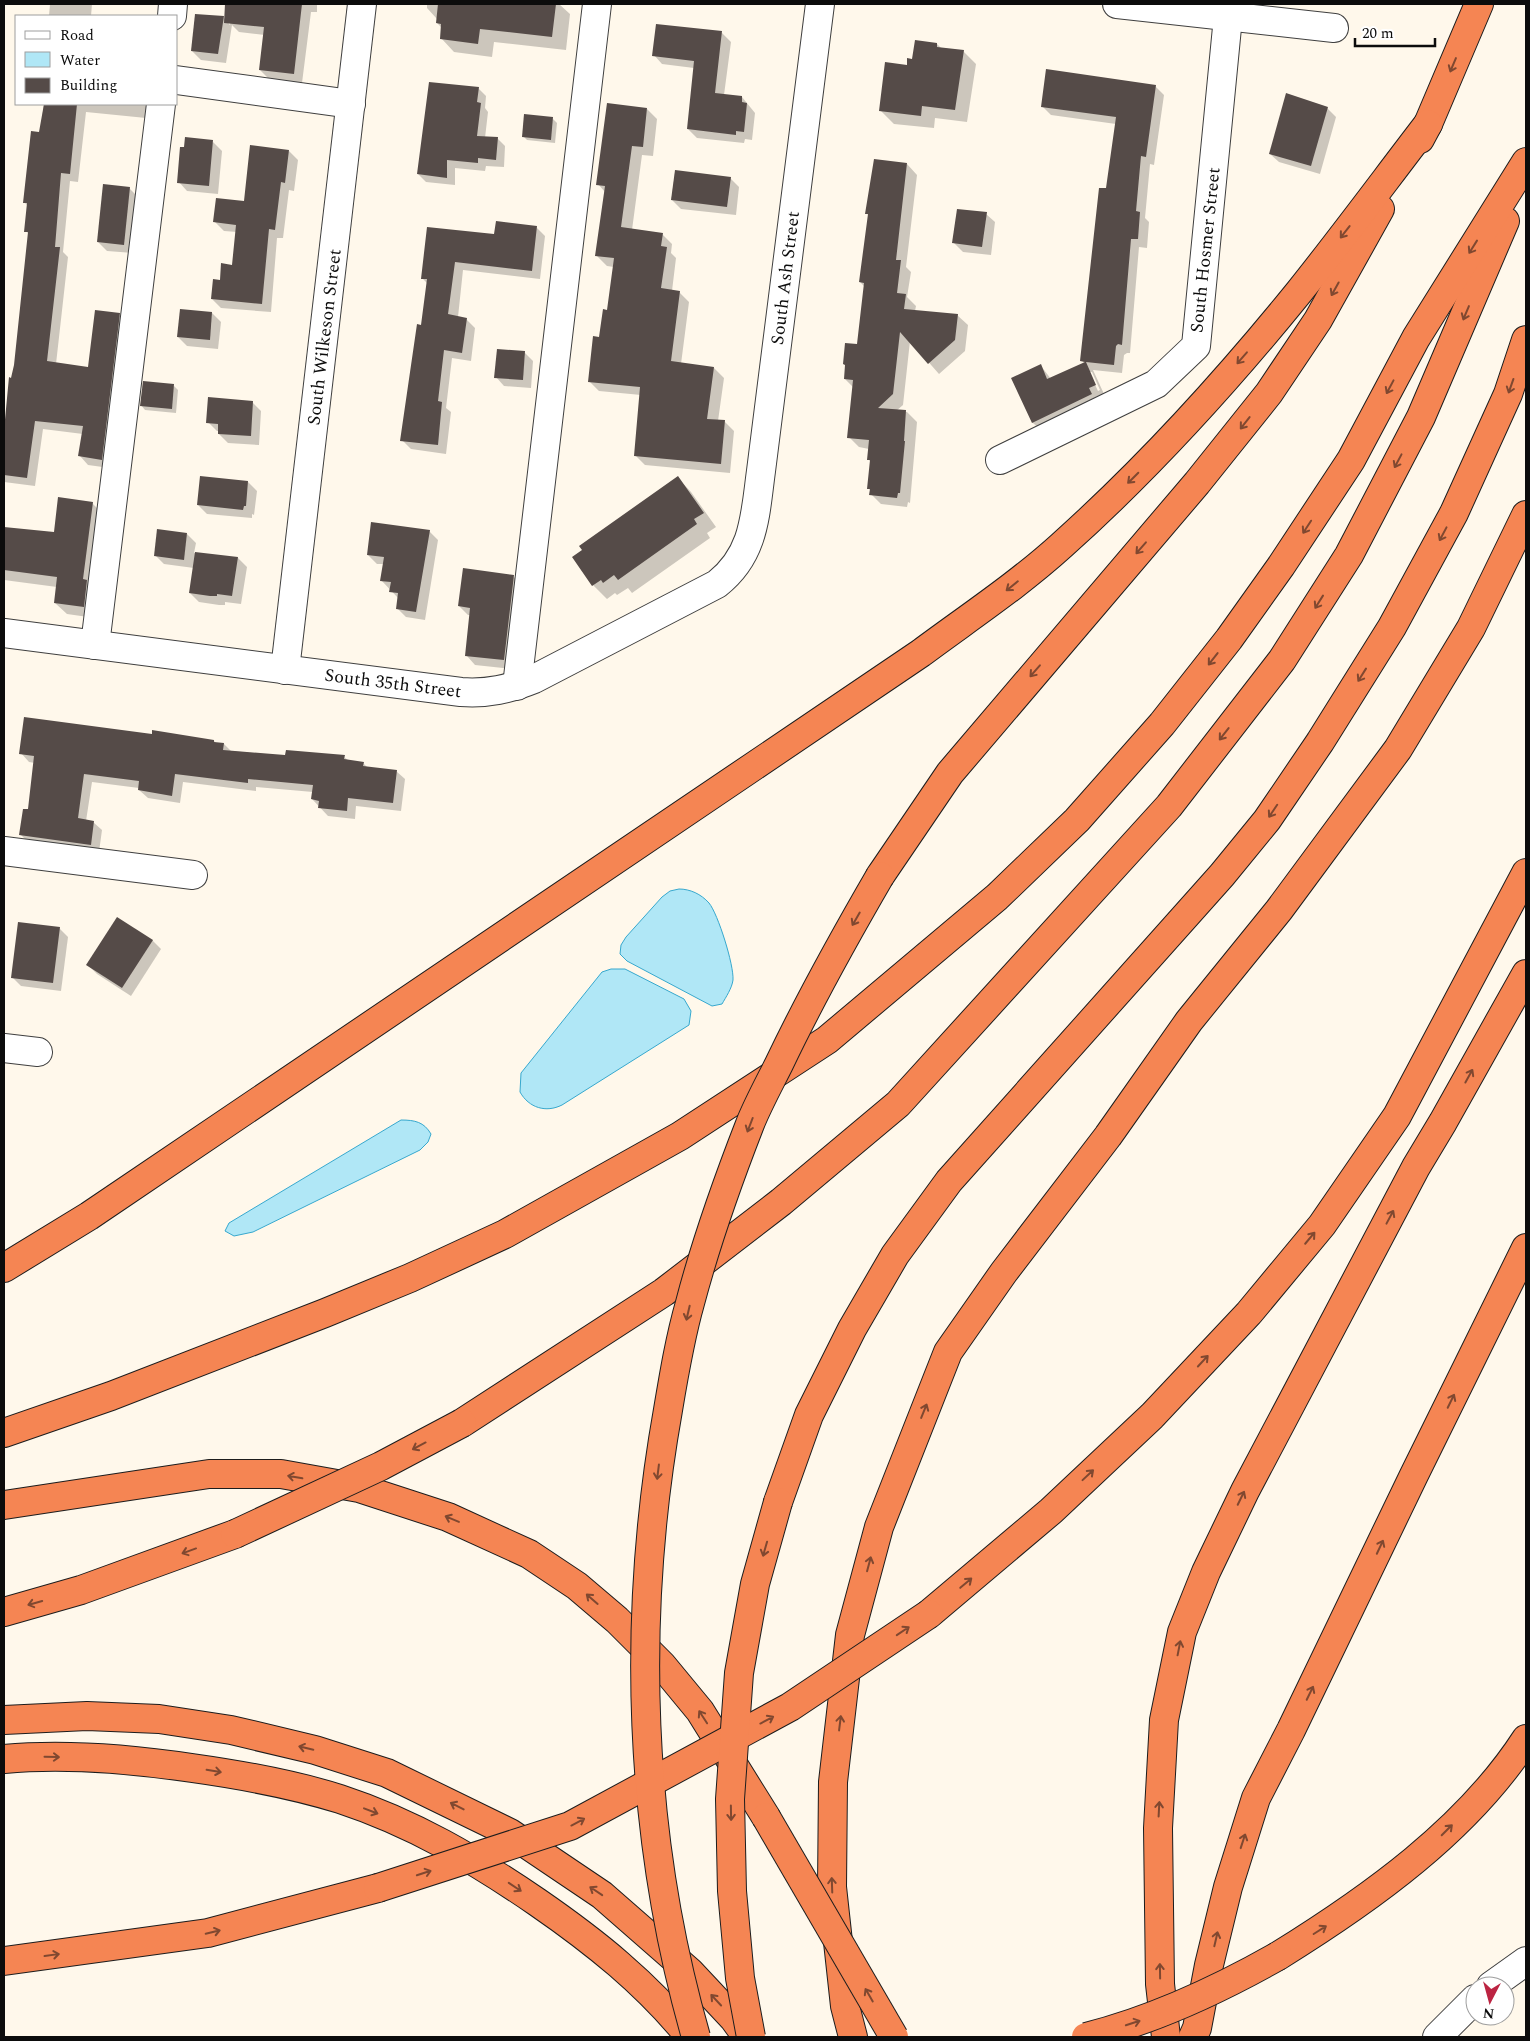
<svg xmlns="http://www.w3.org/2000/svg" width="1530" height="2041" viewBox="0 0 1530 2041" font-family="Spectral,serif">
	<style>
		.water { fill: #b0e7f6; stroke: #36a8ce }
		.shadow { fill: #0003; fill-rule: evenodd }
		.building { fill: #554b48 }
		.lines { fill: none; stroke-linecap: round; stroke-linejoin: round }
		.minor-casing { stroke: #3f3f3f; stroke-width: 30 }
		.highway-casing { stroke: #1d1d1d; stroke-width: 30 }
		.minor { stroke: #fff; stroke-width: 28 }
		.highway { stroke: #f58553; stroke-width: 28 }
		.highway-bridge-casing { stroke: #1d1d1d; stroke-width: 30; stroke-linecap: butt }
		.highway-bridge { stroke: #f58553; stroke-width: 28 }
		.oneway { stroke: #804830 }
		.labels { text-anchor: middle; stroke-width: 5; stroke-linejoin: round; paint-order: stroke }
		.street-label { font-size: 18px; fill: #0c0c0c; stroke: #fff }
	</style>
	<rect width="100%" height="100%" fill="#fff8eb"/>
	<!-- water -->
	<g class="water">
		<path d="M679,889C690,889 701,894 709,903C718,914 734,965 733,980C732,988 726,997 722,1004L712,1006L627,961L620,954L621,945L626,937L662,897L670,891Z"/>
		<path d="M611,969H625L684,999L691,1011L689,1025L562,1105C546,1113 529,1108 520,1092L521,1073L602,972Z"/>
		<path d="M401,1120C415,1120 424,1122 431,1134L428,1142L420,1150L253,1232L234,1236L225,1231L229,1223Z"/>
	</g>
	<!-- shadow -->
	<g class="shadow">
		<path d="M50,4H92L91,16H49Z"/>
		<path d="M233,4H317V12H311L302,83L269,79L260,70L265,35L239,32L232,25L226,63L201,60L192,51L223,17L230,25Z"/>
		<path d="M427,4H559L570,14L566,50L494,42L492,57L454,52L441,38L442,28L437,23V19L427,8Z"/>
		<path d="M657,25L722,33L731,42L724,95L742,97L755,113L752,140L745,139L744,143L697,138L688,129L694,68L662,64L654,55Z"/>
		<path d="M937,44L941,48L963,51L976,64L967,122L935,118L934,128L894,124L881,111L908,66Z"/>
		<path d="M1155,86L1164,95L1154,165L1150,164L1145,218L1149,222L1147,248L1139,247L1130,353H1127L1124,355L1122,373L1093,370L1104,394L1096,397L1099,404L1042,431L1033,423L1013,379L1041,366L1051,379L1084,363L1082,360L1116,124L1051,115L1042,106ZM1089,372H1092L1100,390L1098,391Z"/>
		<path d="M478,88L486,96L485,108L488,112L485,138H497L505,146L504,167L486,166L485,171L455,168V185L426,182L418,174Z"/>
		<path d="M44,104H147L146,118L86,112L78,182L70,181L63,252L68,257L56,364L89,369L119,315L128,323L110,468L88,465L80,456L83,434L43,429L35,486L4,482V426H5L15,365L29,234L26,231L28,206L24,202L40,133Z"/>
		<path d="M1327,108L1336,117L1320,174L1279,162L1270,154Z"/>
		<path d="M647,109L657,119L653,156L642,155L632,230L662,234L672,244L671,253L676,258L672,291L679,292L689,302L681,364L714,368L724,378L718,421H724L734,431L730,473L645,465L635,455L641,395L599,391L589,381L608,311L614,267L607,266L597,256L605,192L598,184Z"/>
		<path d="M553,119L557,123L555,143L527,140L523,136Z"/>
		<path d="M213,142L222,151L218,194L187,191L179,182Z"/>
		<path d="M289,151L298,160L294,191L289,190L283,238H277L271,312L221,308L212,299L221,281L233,266L237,232L224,231L215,222L245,202Z"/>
		<path d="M907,164L917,175L906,267L911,272L907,297L916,306L915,311L957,315L968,325L965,351L939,374L910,341L903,405L896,411L907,412L917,422L910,503L908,502L907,507L881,504L871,494V491L868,488L871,462L868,459L869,449L859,447L849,437L854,388L845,379L858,345L865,287L860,282L869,215L867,214Z"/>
		<path d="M730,178L739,187L736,215L681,209L672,200Z"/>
		<path d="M129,188L138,197L133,253L107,251L98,242Z"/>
		<path d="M986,214L995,222L991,255L963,252L954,243Z"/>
		<path d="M536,227L545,236L540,279L463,270L458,317L466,319L475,328L471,361L452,358L446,408L451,412L446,454L411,449L402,440L422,326L428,284L422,278L496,235Z"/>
		<path d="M212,313L221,322L218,349L187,346L178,337Z"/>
		<path d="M524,352L533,361L531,388L504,386L496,377Z"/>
		<path d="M174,386L178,390L176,413L145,410L141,405Z"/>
		<path d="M252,402L261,411L259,445L228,443L219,434V431H217L208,422Z"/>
		<path d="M678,478L691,492L716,527L707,533L710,538L632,593L628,588L617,595L615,593L607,599L593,585Z"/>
		<path d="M248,482L257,491L254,515L252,514V518L207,514L198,505Z"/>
		<path d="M92,503L104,515L95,618L67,614L55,603L57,587L4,580V528L55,534Z"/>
		<path d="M429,531L438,540L425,620L406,617L397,608L399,599L381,580L384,564H377L368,555Z"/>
		<path d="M187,534L196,543L194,553L238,558L247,567L241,604L225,602V605H219L199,602L190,593L194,568L164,564L155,555Z"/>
		<path d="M514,577L523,586L513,669L475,665L467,656L471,615H468L459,606Z"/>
		<path d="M153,735L214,741L216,743L224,744L231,751L286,756L344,757L349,761L363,763L368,768L396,771L405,779L401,811L356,806L355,819L328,816L312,799L313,792L256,787V791L183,782L180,803L148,798L139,790V788L92,782L86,821L93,822L102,830L99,852L29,843L21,835L30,811L35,763L29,762L21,753Z"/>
		<path d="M59,928L68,937L61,991L21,986L12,977Z"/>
		<path d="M152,940L161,949L131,996L97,974L88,965Z"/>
	</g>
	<!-- building -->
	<g class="building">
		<path d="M225,4H302L294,74L259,70L264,27L224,23Z"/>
		<path d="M438,4H556L552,37L480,29L478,44L440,39L441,24L436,23Z"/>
		<path d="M195,14L224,16L218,54L191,51Z"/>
		<path d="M656,24L722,31L715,93L742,96V102L747,103L744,132L736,131V135L687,129L694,61L652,56Z"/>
		<path d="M915,40L937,43V47L964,50L955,110L922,106L921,116L879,111L885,62L907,65V58L912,59Z"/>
		<path d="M1046,69L1156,85L1146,157L1141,156L1136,211L1140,212L1138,239H1131L1122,345L1118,344L1116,346L1114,365L1086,362L1096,385L1089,388L1092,394L1032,423L1011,378L1041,364L1047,379L1085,362L1080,361L1099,188H1106L1116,117L1041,107Z"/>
		<path d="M429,82L479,87L477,102L481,103L477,136L498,137L496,160L478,158V163L447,160V178L417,174Z"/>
		<path d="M1286,93L1328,107L1311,166L1269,154Z"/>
		<path d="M607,103L647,108L643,147L632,146L621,227L663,233L661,246L667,247L661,288L680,291L671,361L714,367L707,419L725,420L721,464L634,456L640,387L588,382L593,336L599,337L603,309L607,310L614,258L595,256L605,186L596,185Z"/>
		<path d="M44,104H77L70,174L61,173L55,247H60L47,361L88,367L95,310L120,313L102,460L78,456L83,426L35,421L27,478L4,475V430L9,377L11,378L14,365L28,232H24L27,203H23L31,131L39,132Z"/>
		<path d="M524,114L553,117L551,140L522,137Z"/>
		<path d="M185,137L213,140L209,186L177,183L180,147H184Z"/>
		<path d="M250,145L289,150L285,183L281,182L275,230L269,229L262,304L211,299L213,279L220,280L221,263L232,265L236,225L213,222L216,198L244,201Z"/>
		<path d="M874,159L907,163L896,260H901L897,293L906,294L904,309L958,314L955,340L928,364L900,332L893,394L878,408L906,410L904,441H905L900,493H898L897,498L869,495L870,489H867L870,460H867L869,440L847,438L853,380L844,379L845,365L843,364L845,343L857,344L864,283L859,282L868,214H865Z"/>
		<path d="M675,170L731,177L727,207L671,200Z"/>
		<path d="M103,184L130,187L124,245L97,242Z"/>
		<path d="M957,209L987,212L982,247L952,243Z"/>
		<path d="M496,221L537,226L532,271L455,262L448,314L467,318L462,353L444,350L438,401L442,402L438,445L400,441L417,324L421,325L427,279H421L427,227L494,234Z"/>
		<path d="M180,309L212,312L210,340L177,337Z"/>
		<path d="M497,349L525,351L523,380L494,378Z"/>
		<path d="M143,381L174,384L172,409L140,406Z"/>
		<path d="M208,397L253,401L251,436L218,434V424L206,423Z"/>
		<path d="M200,476L248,481L246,506H244L243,510L197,505Z"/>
		<path d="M678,476L704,513L694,519L697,524L618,580L614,575L603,583L601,580L592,586L572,557L582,550L579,546Z"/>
		<path d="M58,497L93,502L83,579L87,580L84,607L54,603L57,577L4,570V527L54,532Z"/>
		<path d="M371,522L430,530L416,612L396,609L398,593L389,592L391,582L380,581L384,557L367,555Z"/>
		<path d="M157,529L187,533L184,560L154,556Z"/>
		<path d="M195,552L238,557L232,596L217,594V596H210L189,593Z"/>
		<path d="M463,568L514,575L504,660L465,656L470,608L458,606Z"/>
		<path d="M24,717L152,734V730L214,740V742L224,743L223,750L285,755L286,750L345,755L344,759L364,762L363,766L397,770L393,803L348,798L347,811L318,808L319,801L311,799L313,785L248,779V783L175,774L172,796L138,790L139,781L84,774L78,818L94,821L91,845L19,835L23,809H28L34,756L19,754Z"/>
		<path d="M117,917L153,940L122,988L86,965Z"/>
		<path d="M18,922L60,927L53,983L11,978Z"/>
	</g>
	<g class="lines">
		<defs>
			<g id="minor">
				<path d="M1117,4L1334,28"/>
				<path d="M172,16L173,4"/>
				<path d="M176,80L351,104"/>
				<path d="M1000,460L1156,384L1196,346L1228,17"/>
				<path d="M4,633L461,692C488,694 509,689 534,679L717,584C755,554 755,515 761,471L820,4"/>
				<path d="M95,645L161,104"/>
				<path d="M285,670L362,4"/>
				<path d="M517,686L597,4"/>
				<path d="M4,851L193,875"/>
				<path d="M4,1048L38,1052"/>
				<path d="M1491,1986L1526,1961"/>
				<path d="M1437,2037L1475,1999"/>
			</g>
			<g id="highway">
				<path d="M1420,139L1428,124L1479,4"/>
				<path d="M880,876L950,773L1197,483L1269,393L1318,320L1380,209"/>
				<path d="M4,1268L89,1216L921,653C968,618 1018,585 1062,545C1148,468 1226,382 1299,292C1343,237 1385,180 1428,124"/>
				<path d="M462,1423L664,1292L781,1202L898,1104L1169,806L1282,660L1349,555L1421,417L1505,221"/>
				<path d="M4,1433L111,1396L325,1313L410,1278L505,1234L680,1136L827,1040L997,897L1077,820L1162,724L1229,639L1281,566L1351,460L1416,338L1526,162"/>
				<path d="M778,1502L809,1415L852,1329L895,1255L949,1181L1222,875L1267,820L1320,742L1392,627L1454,513L1508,394L1526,340"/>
				<path d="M4,1505L209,1474H281L359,1488L448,1517L529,1554L577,1586L617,1620L662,1665L700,1711L766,1817"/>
				<path d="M4,1612L81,1590L235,1534"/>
				<path d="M929,1614L1051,1511L1152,1416L1249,1313L1322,1225L1397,1116L1526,873"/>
				<path d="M4,1720L87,1716L159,1719L231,1730L315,1750L387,1773L510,1833L602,1895L690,1972L734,2019L747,2037"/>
				<path d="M4,1759C66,1753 131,1759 192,1768C242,1775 292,1784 340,1799C413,1823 474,1859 537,1902C595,1942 646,1983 690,2037"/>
				<path d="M1278,1956C1370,1899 1467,1830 1526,1739"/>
				<path d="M4,1961L208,1933L378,1888"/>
				<path d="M853,2037L845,2006L832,1887L833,1782L850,1635L879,1527L948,1352L1004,1272L1108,1136L1189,1021L1279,910L1398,749L1471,628L1526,515"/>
				<path d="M1166,2037L1160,1984L1158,1828L1164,1720L1182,1632L1206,1572L1245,1491L1416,1167L1443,1122L1526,974"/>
				<path d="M1193,2037L1197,2028L1209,1965L1228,1887L1256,1798L1291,1730L1414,1475L1526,1248"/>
			</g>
		</defs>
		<!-- minor casing -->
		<use href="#minor" class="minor-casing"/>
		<!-- highway casing -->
		<use href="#highway" class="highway-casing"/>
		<!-- minor -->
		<use href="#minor" class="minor"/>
		<!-- highway -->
		<use href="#highway" class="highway"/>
		<defs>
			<g id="highway-bridge">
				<path d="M235,1534L381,1466L462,1423"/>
				<path d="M766,1817L894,2037"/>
				<path d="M378,1888L570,1826L790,1707L929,1614"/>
				<path d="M696,2037C638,1835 631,1617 668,1410C674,1374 680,1338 690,1303C706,1242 727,1183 750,1124C758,1104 769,1084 779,1064C810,999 844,938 880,876"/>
				<path d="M751,2037L740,1978L732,1891L730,1799L739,1673L755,1584L778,1502"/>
				<path d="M1086,2037C1154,2020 1218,1990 1278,1956"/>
			</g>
		</defs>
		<!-- highway-bridge casing -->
		<use href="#highway-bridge" class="highway-bridge-casing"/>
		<!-- highway-bridge -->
		<use href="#highway-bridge" class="highway-bridge"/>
	</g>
	<!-- one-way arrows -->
	<defs><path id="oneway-shaft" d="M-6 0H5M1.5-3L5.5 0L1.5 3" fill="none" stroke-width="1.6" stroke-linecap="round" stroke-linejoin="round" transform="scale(1.25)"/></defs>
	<g class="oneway">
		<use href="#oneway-shaft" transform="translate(1453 65) rotate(113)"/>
		<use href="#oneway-shaft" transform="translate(1345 232) rotate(128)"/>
		<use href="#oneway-shaft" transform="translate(1473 247) rotate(122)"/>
		<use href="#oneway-shaft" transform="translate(1335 289) rotate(119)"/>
		<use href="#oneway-shaft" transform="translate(1466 313) rotate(113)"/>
		<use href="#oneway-shaft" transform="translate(1242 358) rotate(131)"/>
		<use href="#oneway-shaft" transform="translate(1511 386) rotate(109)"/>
		<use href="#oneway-shaft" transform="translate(1390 387) rotate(118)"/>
		<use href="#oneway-shaft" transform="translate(1245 423) rotate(128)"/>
		<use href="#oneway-shaft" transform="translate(1398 461) rotate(118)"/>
		<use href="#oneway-shaft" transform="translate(1133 478) rotate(135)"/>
		<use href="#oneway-shaft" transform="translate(1307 527) rotate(123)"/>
		<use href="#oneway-shaft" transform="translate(1443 534) rotate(118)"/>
		<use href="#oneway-shaft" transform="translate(1141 548) rotate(131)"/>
		<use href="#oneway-shaft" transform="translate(1012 586) rotate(141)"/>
		<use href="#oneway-shaft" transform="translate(1319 602) rotate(122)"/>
		<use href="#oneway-shaft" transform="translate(1213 659) rotate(128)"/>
		<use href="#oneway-shaft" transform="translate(1035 671) rotate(131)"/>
		<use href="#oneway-shaft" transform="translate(1362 675) rotate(122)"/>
		<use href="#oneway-shaft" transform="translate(1224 734) rotate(128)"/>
		<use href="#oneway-shaft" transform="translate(1273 811) rotate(124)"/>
		<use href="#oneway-shaft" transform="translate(856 919) rotate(120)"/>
		<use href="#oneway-shaft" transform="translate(1469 1076) rotate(-61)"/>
		<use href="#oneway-shaft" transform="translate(750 1125) rotate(111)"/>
		<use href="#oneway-shaft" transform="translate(1390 1217) rotate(-62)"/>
		<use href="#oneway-shaft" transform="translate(1310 1238) rotate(-50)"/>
		<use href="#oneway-shaft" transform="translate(688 1313) rotate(103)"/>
		<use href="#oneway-shaft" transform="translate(1203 1361) rotate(-47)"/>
		<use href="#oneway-shaft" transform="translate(1451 1401) rotate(-64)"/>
		<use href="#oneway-shaft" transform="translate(924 1411) rotate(-68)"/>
		<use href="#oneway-shaft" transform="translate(419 1446) rotate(152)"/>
		<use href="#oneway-shaft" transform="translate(658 1472) rotate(97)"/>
		<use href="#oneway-shaft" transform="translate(1088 1475) rotate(-43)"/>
		<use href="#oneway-shaft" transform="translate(295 1477) rotate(-170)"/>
		<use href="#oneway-shaft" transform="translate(1241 1498) rotate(-64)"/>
		<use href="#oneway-shaft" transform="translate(452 1519) rotate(-157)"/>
		<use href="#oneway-shaft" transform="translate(1380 1547) rotate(-65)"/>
		<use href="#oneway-shaft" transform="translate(765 1549) rotate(106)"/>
		<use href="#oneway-shaft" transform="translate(189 1551) rotate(160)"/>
		<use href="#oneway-shaft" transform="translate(869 1564) rotate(-75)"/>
		<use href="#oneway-shaft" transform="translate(966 1583) rotate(-40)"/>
		<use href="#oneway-shaft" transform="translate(592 1599) rotate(-139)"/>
		<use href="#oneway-shaft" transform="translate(35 1603) rotate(164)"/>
		<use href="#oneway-shaft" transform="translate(903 1631) rotate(-34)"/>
		<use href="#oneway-shaft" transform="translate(1179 1648) rotate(-79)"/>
		<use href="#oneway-shaft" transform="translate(1310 1693) rotate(-64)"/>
		<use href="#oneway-shaft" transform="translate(703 1717) rotate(-123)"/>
		<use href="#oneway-shaft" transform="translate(767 1720) rotate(-28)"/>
		<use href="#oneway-shaft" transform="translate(840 1723) rotate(-83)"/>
		<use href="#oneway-shaft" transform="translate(306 1748) rotate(-167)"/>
		<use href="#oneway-shaft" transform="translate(52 1757) rotate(1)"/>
		<use href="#oneway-shaft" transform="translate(214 1771) rotate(9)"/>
		<use href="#oneway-shaft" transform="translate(457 1806) rotate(-153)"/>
		<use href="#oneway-shaft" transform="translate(1159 1809) rotate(-87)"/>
		<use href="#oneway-shaft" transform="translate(371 1811) rotate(21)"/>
		<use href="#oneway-shaft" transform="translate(731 1813) rotate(89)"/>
		<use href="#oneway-shaft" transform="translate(578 1822) rotate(-28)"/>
		<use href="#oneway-shaft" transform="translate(1447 1830) rotate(-45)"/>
		<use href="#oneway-shaft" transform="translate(1243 1841) rotate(-72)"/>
		<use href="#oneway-shaft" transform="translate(424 1873) rotate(-18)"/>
		<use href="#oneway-shaft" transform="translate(832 1885) rotate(-92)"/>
		<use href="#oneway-shaft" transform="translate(515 1887) rotate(34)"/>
		<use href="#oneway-shaft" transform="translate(596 1891) rotate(-146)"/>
		<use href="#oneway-shaft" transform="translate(1320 1930) rotate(-32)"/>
		<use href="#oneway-shaft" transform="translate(213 1932) rotate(-13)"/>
		<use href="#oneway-shaft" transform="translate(1216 1939) rotate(-77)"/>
		<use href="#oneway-shaft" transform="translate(52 1955) rotate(-8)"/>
		<use href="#oneway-shaft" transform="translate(1160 1971) rotate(-91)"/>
		<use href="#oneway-shaft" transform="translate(869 1995) rotate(-120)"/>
		<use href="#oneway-shaft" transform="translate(716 2000) rotate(-133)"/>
		<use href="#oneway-shaft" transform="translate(1133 2023) rotate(-18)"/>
	</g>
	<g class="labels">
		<!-- street labels -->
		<g class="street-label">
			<text transform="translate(1205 250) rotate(-84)" y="6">South Hosmer Street</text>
			<text transform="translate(785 278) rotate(-83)" y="6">South Ash Street</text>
			<text transform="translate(324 337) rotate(-83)" y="6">South Wilkeson Street</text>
			<text transform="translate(393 683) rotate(7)" y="6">South 35th Street</text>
		</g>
	</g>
	<!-- border -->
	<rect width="1530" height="2041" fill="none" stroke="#0c0c0c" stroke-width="10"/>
	<!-- legend -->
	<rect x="15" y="15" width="162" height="90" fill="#ffffff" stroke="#9e9e9e"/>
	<rect x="25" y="31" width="25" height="8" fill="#ffffff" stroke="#9e9e9e"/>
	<text x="60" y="40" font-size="15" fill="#0c0c0c">Road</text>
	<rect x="25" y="52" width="25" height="15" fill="#b0e7f6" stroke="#9e9e9e"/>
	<text x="60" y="65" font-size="15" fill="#0c0c0c">Water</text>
	<rect x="25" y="78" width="25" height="15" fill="#554b48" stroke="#9e9e9e"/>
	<text x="60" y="90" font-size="15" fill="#0c0c0c">Building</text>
	<!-- north arrow -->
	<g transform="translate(1490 2001) rotate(186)"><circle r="24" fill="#ffffff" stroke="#9e9e9e"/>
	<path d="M0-4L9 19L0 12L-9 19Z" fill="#bc2442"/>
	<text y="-8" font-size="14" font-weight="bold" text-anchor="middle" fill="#0c0c0c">N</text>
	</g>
	<!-- scale -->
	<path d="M1355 38v8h80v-8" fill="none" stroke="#0c0c0c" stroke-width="2.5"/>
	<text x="1362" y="38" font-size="15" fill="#0c0c0c" stroke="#ffffff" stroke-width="4" paint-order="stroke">20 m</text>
</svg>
